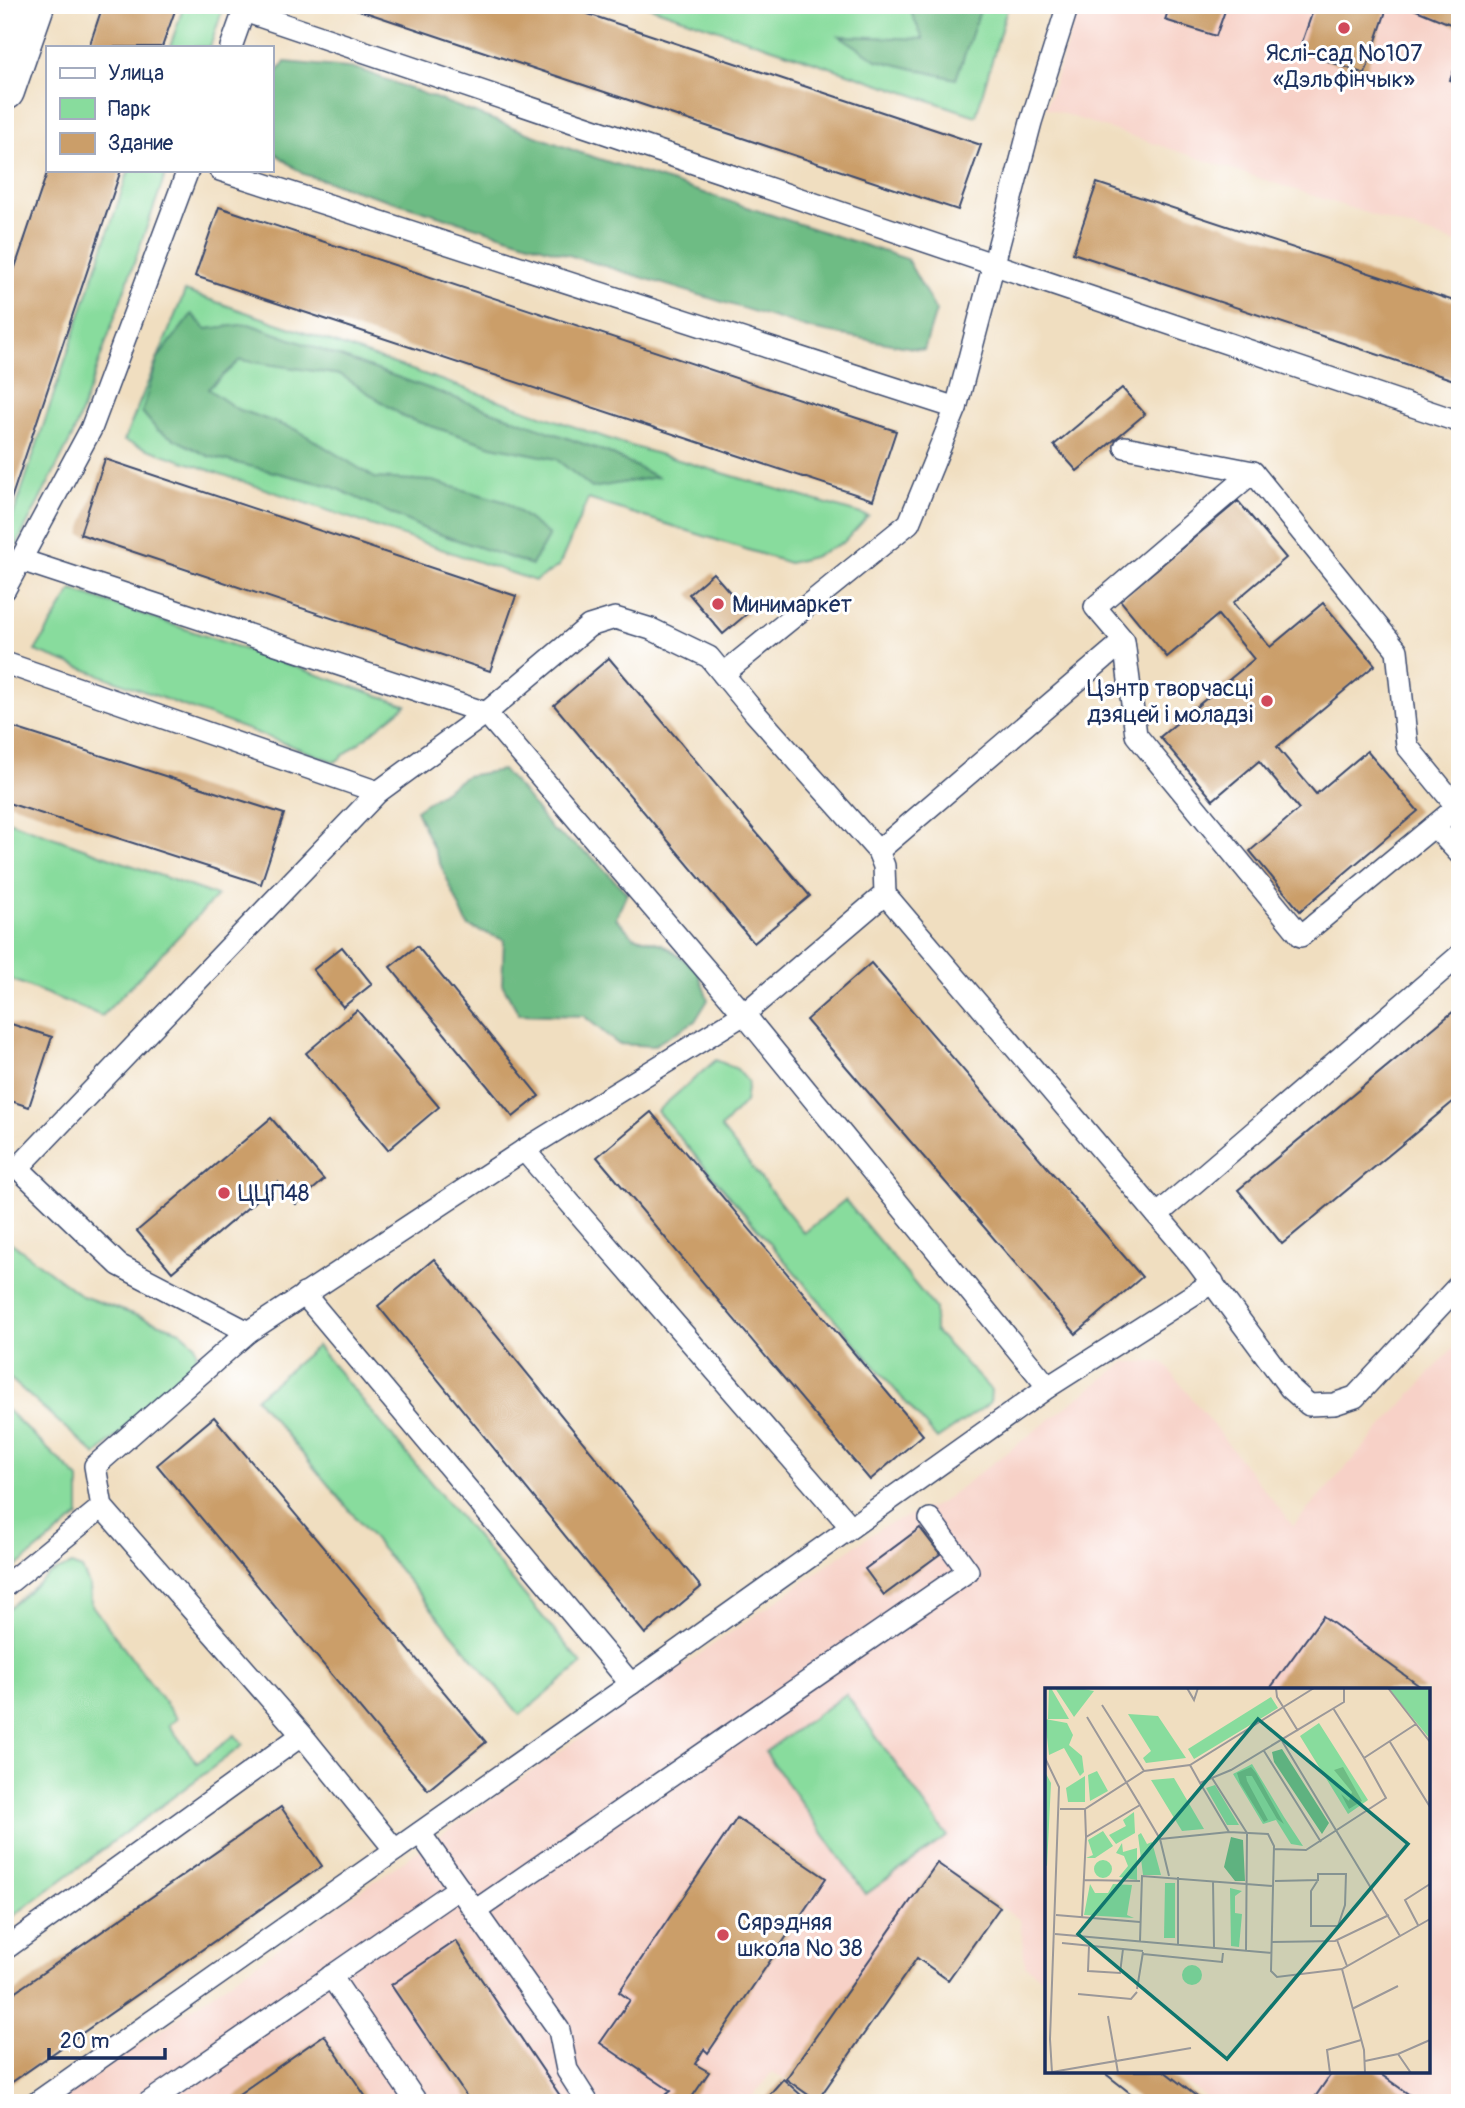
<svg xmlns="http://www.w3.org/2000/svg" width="1465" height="2108" viewBox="0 0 1465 2108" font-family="Pangolin,sans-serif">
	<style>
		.built { fill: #f7d1c7 }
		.green { fill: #88dc9d; stroke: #52867e; stroke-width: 2 }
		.forest { fill: #6ebc84; stroke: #447671; stroke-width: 2 }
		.building { fill: #cb9e69 }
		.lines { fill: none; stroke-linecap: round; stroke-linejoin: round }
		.lane-casing { stroke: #3b496d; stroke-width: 24 }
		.street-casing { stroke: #3b496d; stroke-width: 41 }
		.lane { stroke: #fff; stroke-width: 21 }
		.street { stroke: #fff; stroke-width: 38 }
		.poi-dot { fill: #d1495b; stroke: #fff; stroke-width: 2.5 }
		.labels { text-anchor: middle; stroke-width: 6; stroke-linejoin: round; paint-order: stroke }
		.poi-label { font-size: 23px; fill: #1b2f5e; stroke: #fff; text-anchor: start }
		.inset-road { fill: none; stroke: #9b9899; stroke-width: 2 }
		.view { fill: #0f766e; fill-opacity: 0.15; stroke: #0f766e; stroke-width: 3.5 }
		.inset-edge { fill: none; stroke: #1b2f5e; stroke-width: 3.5 }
	</style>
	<rect width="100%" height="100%" fill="#fff"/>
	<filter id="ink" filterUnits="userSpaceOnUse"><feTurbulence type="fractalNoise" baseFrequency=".0143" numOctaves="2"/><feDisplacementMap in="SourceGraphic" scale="14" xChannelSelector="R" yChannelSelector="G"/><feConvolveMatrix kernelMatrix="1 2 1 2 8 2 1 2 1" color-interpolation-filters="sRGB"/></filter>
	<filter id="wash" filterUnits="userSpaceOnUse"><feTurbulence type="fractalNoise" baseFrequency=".00686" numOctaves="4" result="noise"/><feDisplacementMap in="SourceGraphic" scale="28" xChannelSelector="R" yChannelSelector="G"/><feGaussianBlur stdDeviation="1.57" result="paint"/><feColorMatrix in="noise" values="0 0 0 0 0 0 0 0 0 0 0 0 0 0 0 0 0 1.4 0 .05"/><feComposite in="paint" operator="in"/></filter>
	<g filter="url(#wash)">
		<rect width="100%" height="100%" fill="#f0dec0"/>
		<!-- built -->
		<g class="built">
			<path d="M1080,5H1460V244L1046,108Z"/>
			<path d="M1460,1340V2103H1213L1169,2071H1428V1690H1047V1982L1025,1965L1020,1920L937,1864L786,2079L772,2072L748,2103H56L882,1527L939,1504L1125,1362H1163L1293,1526Z"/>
		</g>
		<!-- green -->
		<g class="green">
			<path d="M184,5H224L210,47H170Z"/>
			<path d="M644,5H1008L976,116Z"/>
			<path d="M129,170H167L73,435L16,546L5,540Z"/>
			<path d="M185,291L621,443L868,516L844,542L813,557L789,563L588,499L559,566L535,581L124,441Z"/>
			<path d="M72,590L406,705L335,762L35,651Z"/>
			<path d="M5,820L217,896L102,1016L5,977Z"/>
			<path d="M716,1060L737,1069L748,1082L745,1102L721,1128L804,1233L845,1200L935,1308V1331L991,1390L990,1403L937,1439L657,1111Z"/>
			<path d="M5,1238L82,1296L180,1331L195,1344L197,1355L194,1365L96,1455L5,1374Z"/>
			<path d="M317,1346L582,1664L520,1715L256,1398Z"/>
			<path d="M5,1408L79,1479V1516L5,1576Z"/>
			<path d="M71,1565L82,1569L90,1587L91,1604L177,1719L169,1725L197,1763L235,1735L243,1745L5,1922V1611L49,1574Z"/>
			<path d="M846,1694L947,1836L866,1894L765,1752Z"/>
		</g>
		<!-- forest -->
		<g class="forest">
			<path d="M908,5H982L956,79L877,60L840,36L923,39Z"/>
			<path d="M285,62L358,69L581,153L907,259L936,311L924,350L811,329L303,174L271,150V81Z"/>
			<path d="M192,314L206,329L249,324L609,453L657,477L592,488L556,459L492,446L406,418L341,375L240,360L208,389L237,409L297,430L375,478L432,481L506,502L549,535L532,565L427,530L331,486L208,456L157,430L142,412L158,358Z"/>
			<path d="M502,770L521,790L552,830L591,856L627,893L616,918L633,936L662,944L697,969L708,1000L695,1021L653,1046L618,1044L584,1016L519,1014L502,984L504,940L468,926L416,810L466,776Z"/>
		</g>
		<g id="blocks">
			<!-- building -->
			<g class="building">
				<path d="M103,5H177L162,47H89Z"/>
				<path d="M561,5L981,145L958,210L347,6Z"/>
				<path d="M1170,5H1227L1216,36L1165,20Z"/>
				<path d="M1315,5H1388L1365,74L1299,51Z"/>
				<path d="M1404,5H1460V28Z"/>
				<path d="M1460,55V84L1450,80Z"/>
				<path d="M48,170H121L6,514L5,297Z"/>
				<path d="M1097,183L1460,303V382L1073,253Z"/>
				<path d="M219,207L896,431L873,500L195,276Z"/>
				<path d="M1122,388L1145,414L1077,471L1054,445Z"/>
				<path d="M105,459L516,596L490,671L80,534Z"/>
				<path d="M1238,501L1286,558L1233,603L1270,647L1323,603L1375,665L1277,747L1316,794L1367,751L1418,811L1300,911L1250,851L1299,809L1259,761L1213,800L1160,737L1254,659L1218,615L1167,657L1120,600Z"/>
				<path d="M713,573L748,613L723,634L689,594Z"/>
				<path d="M609,658L810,896L754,943L554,705Z"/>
				<path d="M5,725L284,814L261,884L5,802Z"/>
				<path d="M417,946L539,1096L513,1117L390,967Z"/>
				<path d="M342,947L372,984L343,1007L313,970Z"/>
				<path d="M871,963L1142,1277L1076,1334L806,1020Z"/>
				<path d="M1460,1006V1096L1282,1244L1238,1190Z"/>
				<path d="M357,1010L439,1107L388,1150L306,1053Z"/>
				<path d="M5,1022L52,1037L29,1107L5,1099Z"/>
				<path d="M651,1112L923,1435L870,1480L597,1157Z"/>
				<path d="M271,1118L324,1180L296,1204L278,1182L172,1272L137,1231Z"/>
				<path d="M434,1259L701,1587L645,1634L378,1306Z"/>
				<path d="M214,1417L486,1742L428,1790L157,1465Z"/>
				<path d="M920,1528L940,1554L884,1595L865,1569Z"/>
				<path d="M1323,1616L1425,1690H1269Z"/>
				<path d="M281,1807L322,1866L5,2087V1999Z"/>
				<path d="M737,1818L826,1878L708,2053L704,2049L695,2064L709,2072L688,2103H655L671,2091L600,2043L630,2000L619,1992Z"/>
				<path d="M937,1863L1000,1907L948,1980L917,1958L817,2101L786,2079Z"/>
				<path d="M456,1941L467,1958L565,2103H471L391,1985Z"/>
				<path d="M324,2035L368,2100L364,2103H226Z"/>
				<path d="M1102,2071H1164L1205,2103H1143Z"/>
				<path d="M1333,2071H1376L1421,2103H1311Z"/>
				<path d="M783,2079L810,2103H762Z"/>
			</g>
		</g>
	</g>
	<g filter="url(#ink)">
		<use href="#blocks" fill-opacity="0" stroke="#3b496d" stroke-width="2"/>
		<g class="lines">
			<defs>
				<g id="lane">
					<path d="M244,11L1460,422"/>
					<path d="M231,47L246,5"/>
					<path d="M220,170L956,408"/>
					<path d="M1125,447L1253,472"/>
					<path d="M21,560L486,713L744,1014L1048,1387"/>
					<path d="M5,589L91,429L188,170"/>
					<path d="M5,663L378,792"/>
					<path d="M723,674L909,523L956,408L1031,122L1068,5"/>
					<path d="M1434,826L1460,854"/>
					<path d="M878,851L1124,641L1095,607L1253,472L1397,650L1407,746L1457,807L1301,936L1136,735L1124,641"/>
					<path d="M524,1150L851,1527"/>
					<path d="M7,1164L18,1168L119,1265L248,1332"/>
					<path d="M18,1168L378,792L486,713L589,626L615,618L651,629L709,657L755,713L878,851L884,866L885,894L1196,1261L1290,1388L1309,1405L1334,1404L1355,1397L1460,1284"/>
					<path d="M1157,1215L1460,955"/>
					<path d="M304,1294L631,1684"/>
					<path d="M5,1586L102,1507"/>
					<path d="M420,1833L559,2030L567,2070L588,2103"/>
					<path d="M395,1850L302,1735L102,1507L95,1466L248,1332L524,1150L744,1014L885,894"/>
					<path d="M475,1911L968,1571L930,1519"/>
					<path d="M5,1949L302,1735"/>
					<path d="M331,1976L417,2103"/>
					<path d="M36,2103L631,1684L1048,1387L1213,1282"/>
					<path d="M148,2103L459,1888"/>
				</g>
				<path id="street" d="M5,91L35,5"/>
			</defs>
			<!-- lane casing -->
			<use href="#lane" class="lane-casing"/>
			<!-- street casing -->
			<use href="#street" class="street-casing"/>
			<!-- lane -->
			<use href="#lane" class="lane"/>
			<!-- street -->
			<use href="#street" class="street"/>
		</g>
	</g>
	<!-- markers -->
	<g class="poi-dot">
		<circle cx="1344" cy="28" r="7"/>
		<circle cx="718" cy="604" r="7"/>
		<circle cx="1267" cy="701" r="7"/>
		<circle cx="224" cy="1193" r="7"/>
		<circle cx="723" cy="1935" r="7"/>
	</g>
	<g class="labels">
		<!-- poi labels -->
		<g class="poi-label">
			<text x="1344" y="61" text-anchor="middle">Яслі-сад №107<tspan x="1344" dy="26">«Дэльфінчык»</tspan></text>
			<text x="732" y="612">Минимаркет</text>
			<text x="1253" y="696" text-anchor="end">Цэнтр творчасці<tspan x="1253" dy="26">дзяцей і моладзі</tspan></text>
			<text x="238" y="1201">ЦЦП48</text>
			<text x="737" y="1930">Сярэдняя<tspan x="737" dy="26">школа № 38</tspan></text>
		</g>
	</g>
	<!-- overview -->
	<g transform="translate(1045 1688)">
		<rect width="385" height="385" fill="#f0dec0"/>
		<path d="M4,0H6L24,31H3ZM10,0H33L49,3L29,29ZM343,0H385V51ZM226,9L233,20L149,71L143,61ZM83,26L113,28L141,70L101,75L98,70L106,63ZM0,31L22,35L28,47L24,57L37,68L39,84L35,88L19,60L4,67ZM274,35L323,112L303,126L255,48ZM207,76L239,129L258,158L246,156L231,132L218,136L188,86ZM52,83L63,103L45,113L43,87ZM0,84L6,95L2,178L0,177ZM40,88V114H23L21,100ZM129,90L159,141L137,143L106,92ZM170,97L194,137H182L161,100ZM89,124L90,145L71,156L64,147L81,138L78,132ZM58,143L68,158L50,170H41L48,167L43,152ZM96,145L102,156L107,154L116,187H98L93,147ZM77,155L78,164L92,160V192L74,189L83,178L79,168L71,165ZM49 181a9 9 0 1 1 18 0a9 9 0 1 1-18 0ZM120,195H130V250H119ZM45,196L50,205H63L68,196L87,197L82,227L89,230L39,227ZM185,200L197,203L190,208V225L197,226L194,259L186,258ZM137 287a10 10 0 1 1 20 0a10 10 0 1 1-20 0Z" fill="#88dc9d"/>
		<path d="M237,61L284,135L277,146L229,74L227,64ZM206,79L211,85L239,136L232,131L207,88H201L202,93L223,132L219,134L195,95L192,85ZM298,79L317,113L304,121L296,106L304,113L307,104L289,82ZM186,149L198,152L200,193H190L179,179Z" fill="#6ebc84"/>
		<path class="inset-road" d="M142,0L149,12L153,0M231,0L232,9L253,43M343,0L385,54M57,17L99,83M288,20L319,70M237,53L355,248M345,54L385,119M219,63L276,154M0,70L14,99L5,351L7,385M145,77L155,95L186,82L299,14V0M167,90L202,145L201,262M155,95L184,144M95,117L115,151L124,188M15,121H40L99,83L145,77L269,0M40,121L41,149L95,117L42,29M115,151L184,144L223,146L229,158L226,283L232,289L297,281L385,231M229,161L261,162L341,110L319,70L371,36M39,192L95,193M168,193L169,259M230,193L273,192V186H301L300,217L293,238H266V203L273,192M11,227L95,234M37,229L41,149M373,237L360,212L385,196M10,246L227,265M292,252L302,278M95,253L97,188L227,198M227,254L290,253L344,227M17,255L98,263M133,257V189M44,258L43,283L75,285L78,261M98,266L177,274L178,265M297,281L319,362L320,385M92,301L98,264M33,306L86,311L92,304M307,321L353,298M63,328L71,373L146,360M353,366L366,385M320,373L353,366L385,352M7,384L71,373L73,385M285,385L282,362L316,352"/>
		<path class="view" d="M213,31L363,156L182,371L33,246Z"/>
		<rect width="385" height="385" class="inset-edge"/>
	</g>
	<!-- margin -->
	<rect width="1465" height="2108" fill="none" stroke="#fff" stroke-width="28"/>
	<!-- legend -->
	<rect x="46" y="46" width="228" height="126" fill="#ffffff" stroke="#a4acbf" stroke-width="2"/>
	<rect x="60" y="68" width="35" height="10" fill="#ffffff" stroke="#a4acbf" stroke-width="2"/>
	<text x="108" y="80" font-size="21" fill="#1b2f5e">Улица</text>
	<rect x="60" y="98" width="35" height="21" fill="#88dc9d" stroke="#a4acbf" stroke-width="2"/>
	<text x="108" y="116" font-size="21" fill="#1b2f5e">Парк</text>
	<rect x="60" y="133" width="35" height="21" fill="#cb9e69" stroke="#a4acbf" stroke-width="2"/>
	<text x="108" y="150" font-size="21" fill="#1b2f5e">Здание</text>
	<!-- scale -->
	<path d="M49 2048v10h116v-10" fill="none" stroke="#1b2f5e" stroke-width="3.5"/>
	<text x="60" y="2048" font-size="21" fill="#1b2f5e" stroke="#ffffff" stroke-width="5" paint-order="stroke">20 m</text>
</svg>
